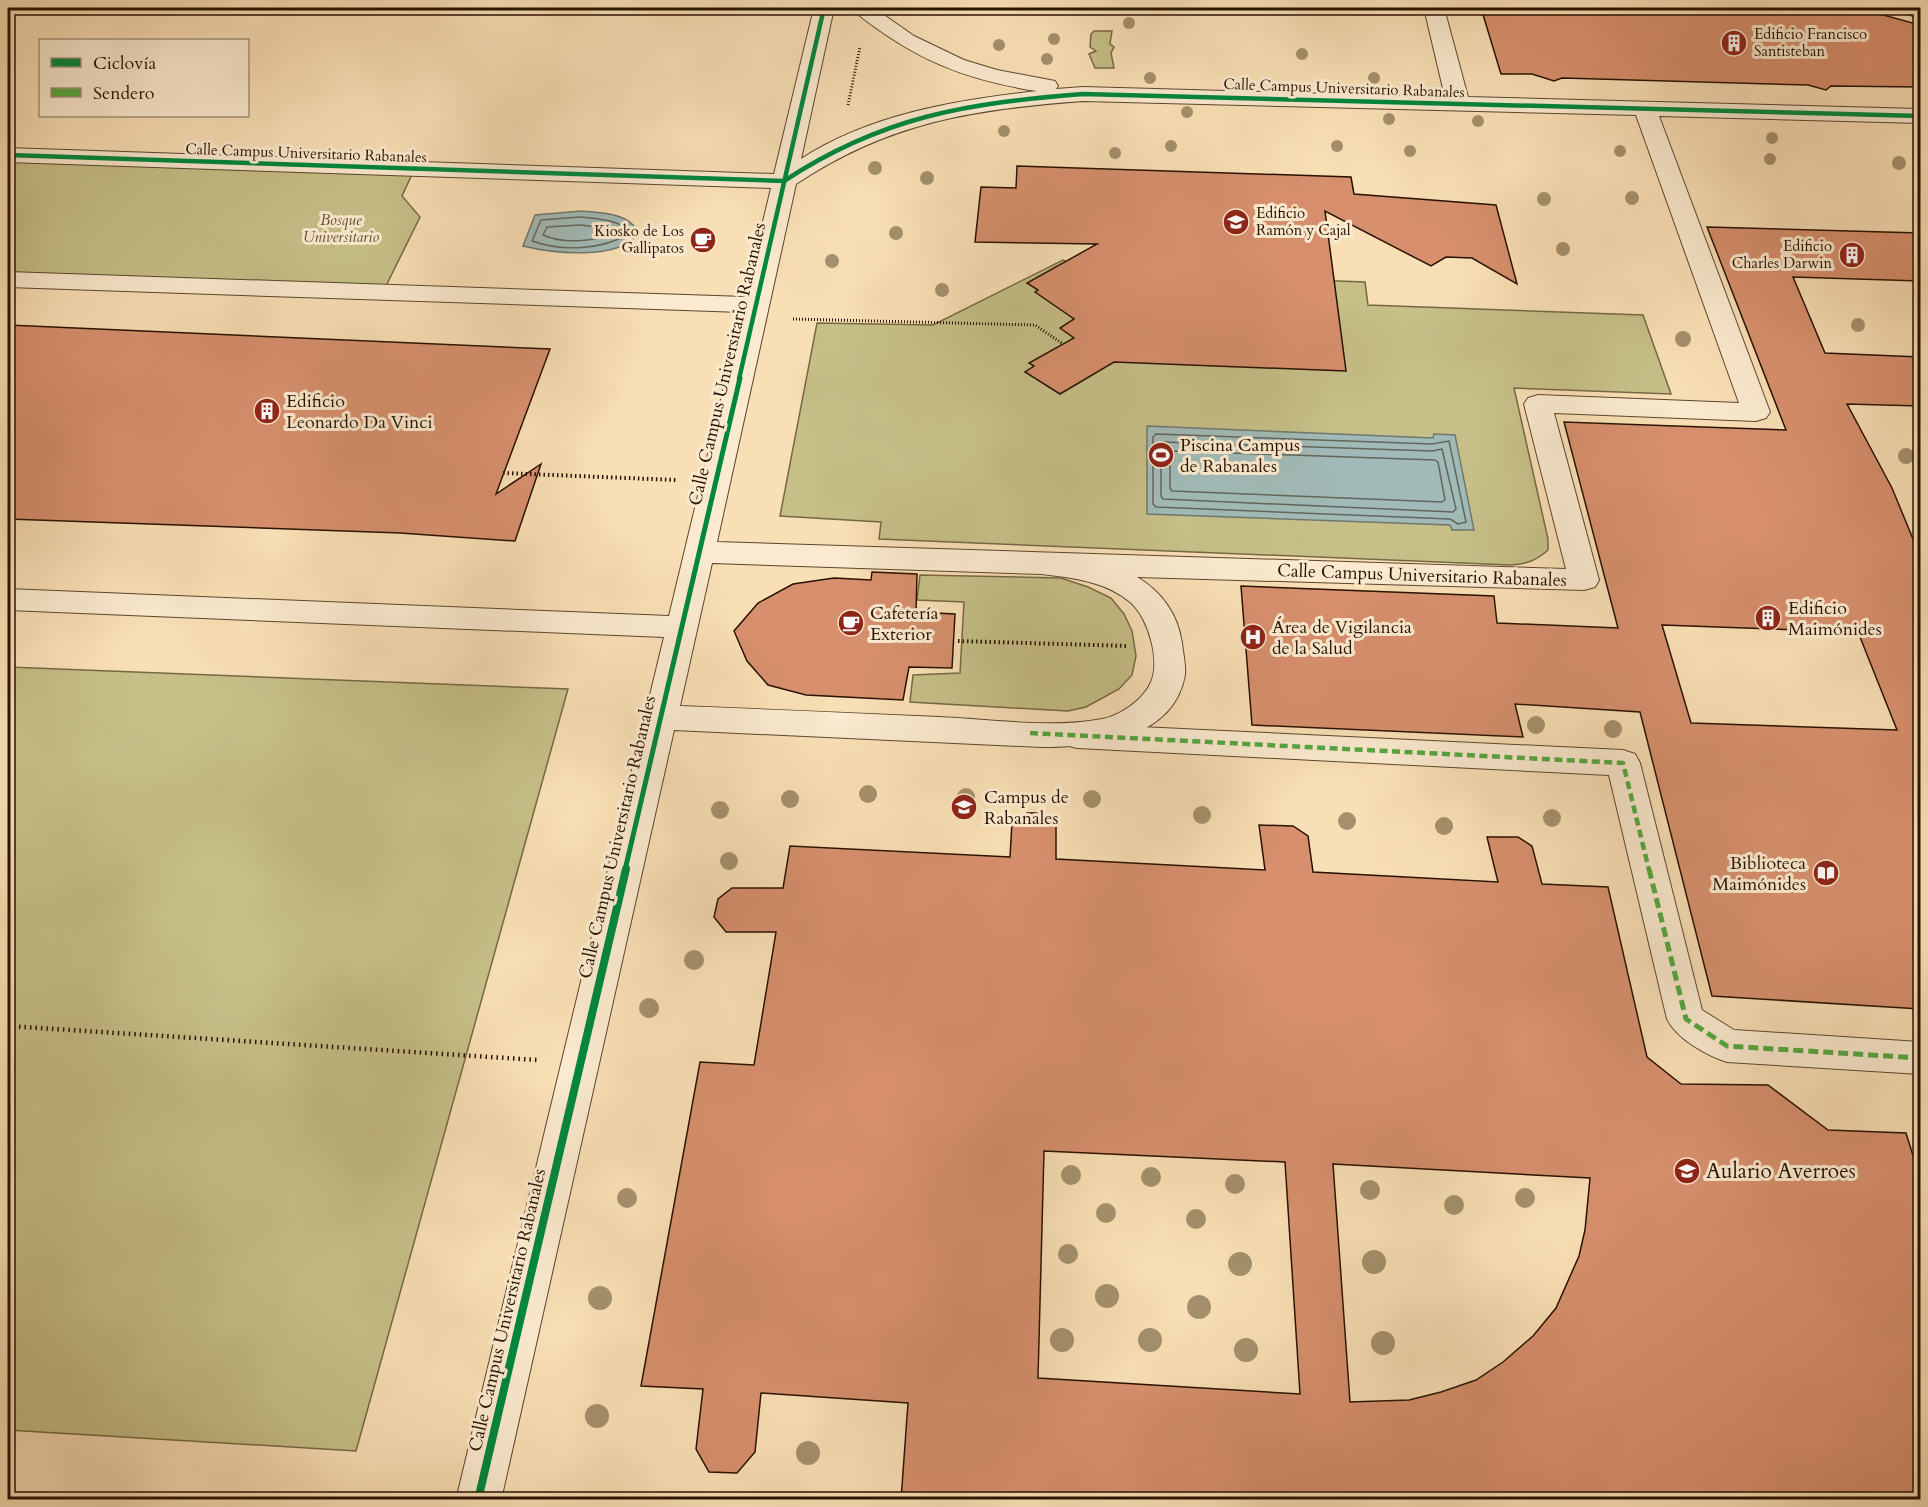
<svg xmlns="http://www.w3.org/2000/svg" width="1928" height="1507" viewBox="0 0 1928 1507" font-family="Cardo,serif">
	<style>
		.green { fill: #c6bf88; stroke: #766844; stroke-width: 1.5 }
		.water { fill: #a1bab7; stroke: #70776e; stroke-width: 1.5 }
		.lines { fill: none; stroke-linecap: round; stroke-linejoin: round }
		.shore { stroke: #64665c; stroke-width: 1.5 }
		.building { fill: #d78f6d; stroke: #271200; stroke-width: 1.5; fill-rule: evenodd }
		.pedestrian-casing { stroke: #5c452d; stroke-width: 2 }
		.minor-casing { stroke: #5c452d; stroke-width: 2 }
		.path-far2 { stroke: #271200; stroke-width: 3; stroke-dasharray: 1 2; stroke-linecap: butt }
		.path-far1 { stroke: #271200; stroke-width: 4; stroke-dasharray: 1.5 3; stroke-linecap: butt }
		.path { stroke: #271200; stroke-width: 4.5; stroke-dasharray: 1.5 4; stroke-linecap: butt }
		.pedestrian { fill: #fbeacf; fill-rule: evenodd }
		.minor { fill: #fbeacf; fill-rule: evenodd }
		.quiet-far1 { stroke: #53a840; stroke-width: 4.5; stroke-dasharray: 8 4.5; stroke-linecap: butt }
		.quiet { stroke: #53a840; stroke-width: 5; stroke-dasharray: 10 5; stroke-linecap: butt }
		.cycleway-far2-casing { stroke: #fbeacf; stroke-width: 8 }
		.cycleway-far1-casing { stroke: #fbeacf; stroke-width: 9 }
		.cycleway-casing { stroke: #fbeacf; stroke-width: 11 }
		.cycleway-far2 { stroke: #00873e; stroke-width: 4.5 }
		.cycleway-far1 { stroke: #00873e; stroke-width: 5 }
		.cycleway { stroke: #00873e; stroke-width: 8 }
		.tree { fill: #a4906c }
		.labels { text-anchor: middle; stroke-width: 6; stroke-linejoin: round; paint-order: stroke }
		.far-poi-label { font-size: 15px; fill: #271200; stroke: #fbeacf; text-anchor: start }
		.far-street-label { font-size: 15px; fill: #271200; stroke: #fbeacf }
		.far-park-label { font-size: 15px; font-style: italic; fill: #5f4f30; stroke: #fbeacf }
		.street-label { font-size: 18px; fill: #271200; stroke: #fbeacf }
		.poi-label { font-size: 18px; fill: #271200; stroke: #fbeacf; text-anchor: start }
		.near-poi-label { font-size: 21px; fill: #271200; stroke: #fbeacf; text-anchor: start }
	</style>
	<rect width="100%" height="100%" fill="#f9dfb5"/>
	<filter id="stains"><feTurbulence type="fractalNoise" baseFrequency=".00333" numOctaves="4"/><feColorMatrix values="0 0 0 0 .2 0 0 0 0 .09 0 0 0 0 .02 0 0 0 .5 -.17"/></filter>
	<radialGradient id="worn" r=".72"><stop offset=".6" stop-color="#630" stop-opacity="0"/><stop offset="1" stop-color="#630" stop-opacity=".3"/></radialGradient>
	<!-- green -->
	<g class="green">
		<path d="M1094,31H1112L1110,44L1114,47L1111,53L1114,68H1095L1089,54L1096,51L1090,47L1091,34Z"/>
		<path d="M8,155L415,168L402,196L420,217L383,292L8,279Z"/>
		<path d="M1063,260L1124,296L1126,273L1365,282L1368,305L1643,315L1671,394L1514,388L1548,539V550C1536,561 1526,564 1510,565L879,539L881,522L780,516L817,323L933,325Z"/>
		<path d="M920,575L1061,578L1088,587L1111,598L1124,614L1132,631L1136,656L1132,675L1119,689L1086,707L1068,711L910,702L913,675L960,673L964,602L917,600Z"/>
		<path d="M8,667L568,689L356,1451L8,1430Z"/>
	</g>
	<!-- water -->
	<g class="water">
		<path d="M581,211C598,212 633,213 638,234C618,261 551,253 523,246L535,215Z"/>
		<path d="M1147,426L1433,438L1434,434L1455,435L1474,530H1452L1450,525L1147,514Z"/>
	</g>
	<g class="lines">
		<!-- shore -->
		<g class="shore">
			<path d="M580,217C596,219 620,219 631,233C602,250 563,252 532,241L541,220Z"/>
			<path d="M580,225L608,228L613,233C593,242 563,244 543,235L547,227Z"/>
			<path d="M1156,434L1432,444L1449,441L1466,522L1458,524L1450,519L1156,507L1153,504V437Z"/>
			<path d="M1163,442L1432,451L1442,449L1456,509L1453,512L1163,499L1161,496V445Z"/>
			<path d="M1172,451L1435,460L1438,462L1445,500L1442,502L1172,491L1170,488V454Z"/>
		</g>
	</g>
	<!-- building -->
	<g class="building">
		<path d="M1481,8H1858L1920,25V87L1831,86L1826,90L1808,85L1562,78L1554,81L1532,74H1501Z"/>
		<path d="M1017,166L1351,177L1354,194L1496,205L1517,284L1472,258L1446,257L1431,266L1325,211L1346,371L1114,362L1060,394L1025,372L1034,366L1029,363L1074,338L1060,328L1074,319L1035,292L1038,290L1027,283L1097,244L975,242L981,187L1016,188Z"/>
		<path d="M1707,227L1920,233V281L1793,277L1825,353L1920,357V406L1847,404L1892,488L1920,556V1009L1712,996L1640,712L1515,704L1523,737L1252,725L1241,586L1494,596L1497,623L1618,628L1564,422L1786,430ZM1662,625L1858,632L1897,730L1691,723Z"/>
		<path d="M8,325L550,349L496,494L541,464L515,541L400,533L8,519Z"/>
		<path d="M872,572L917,574L916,612L955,614L952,668L909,667L903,700L806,695L768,685L747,661L734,631L758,603L793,584L834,578L871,580Z"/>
		<path d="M1027,813H1044L1056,824V859L1265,870L1259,825L1293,826L1308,836L1313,872L1498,882L1487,837H1518L1532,846L1542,884L1608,887L1647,1057L1681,1084L1768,1085L1828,1130L1906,1133L1920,1178V1500H901L908,1403L761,1393L755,1452L737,1473L709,1472L696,1449L703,1389L641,1386L700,1062L754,1065L776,932H726L714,917L718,899L732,888H783L790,846L1010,857L1012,822ZM1044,1151L1285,1162L1300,1394L1038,1378ZM1333,1164L1590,1178L1585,1230L1579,1256L1556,1308L1533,1336L1503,1362L1476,1380L1441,1392L1409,1400L1350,1402Z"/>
	</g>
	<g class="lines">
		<defs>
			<path id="pedestrian" d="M1077,724L1623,750L1635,754L1640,763L1702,1010L1734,1030L1920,1042V1074L1727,1062C1706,1055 1677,1039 1667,1019L1609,775L1077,748L1065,745L1061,736L1065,727Z"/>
			<g id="minor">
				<path d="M814,8H834L801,159C870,114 956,100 1037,91C964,80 912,58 855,12L852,8H874L914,36L964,60L997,70L1055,81L1058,86L1056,89L1083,87L1445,97L1424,8H1444L1468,97L1920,109V123L1659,116L1770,412L1766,418L1756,421L1554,413L1599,580L1595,587L1584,590L1137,577C1161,591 1178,614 1182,643C1183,653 1186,665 1185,675C1173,741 1093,747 1041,747L674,730L501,1500H456L664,637L8,610V589L669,616L742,312L8,287V272L745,297L771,188L8,162V148L774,174ZM1083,101L1636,115L1739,403L1538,395L1528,398L1524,404L1566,569L717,542L796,184C889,122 974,109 1083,101ZM712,563L1041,574C1073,578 1105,581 1130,602C1149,618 1162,664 1149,686C1141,701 1119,716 1102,719C1049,729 992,719 939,717C852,713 766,709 680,706Z"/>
				<path d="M1897,8H1920V18L1900,12Z"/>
			</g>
		</defs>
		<!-- pedestrian casing -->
		<use href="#pedestrian" class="pedestrian-casing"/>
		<!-- minor casing -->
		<use href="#minor" class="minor-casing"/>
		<!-- path-far2 -->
		<g class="path-far2">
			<path d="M848,105L860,47"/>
			<path d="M793,319L1035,325L1063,344"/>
		</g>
		<!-- path-far1 -->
		<g class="path-far1">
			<path d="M503,473L676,480"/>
			<path d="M958,641L1128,646"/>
		</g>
		<!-- path -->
		<path class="path" d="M8,1026L537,1060"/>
		<!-- pedestrian -->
		<use href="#pedestrian" class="pedestrian"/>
		<!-- minor -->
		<use href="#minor" class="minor"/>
		<!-- quiet-far1 -->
		<path class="quiet-far1" d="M1030,733L1623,763L1649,870"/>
		<!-- quiet -->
		<path class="quiet" d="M1649,869L1686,1019L1727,1046L1920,1058"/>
		<defs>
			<g id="cycleway-far2">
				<path d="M8,155L784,181C883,116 968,103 1083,94L1920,116"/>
				<path d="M739,379L824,8"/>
			</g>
			<path id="cycleway-far1" d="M625,870L740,378"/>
			<path id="cycleway" d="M478,1500L626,869"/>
		</defs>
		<!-- cycleway-far2 casing -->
		<use href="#cycleway-far2" class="cycleway-far2-casing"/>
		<!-- cycleway-far1 casing -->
		<use href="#cycleway-far1" class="cycleway-far1-casing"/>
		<!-- cycleway casing -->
		<use href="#cycleway" class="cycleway-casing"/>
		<!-- cycleway-far2 -->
		<use href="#cycleway-far2" class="cycleway-far2"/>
		<!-- cycleway-far1 -->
		<use href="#cycleway-far1" class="cycleway-far1"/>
		<!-- cycleway -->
		<use href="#cycleway" class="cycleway"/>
	</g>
	<!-- trees -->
	<g class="tree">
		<circle cx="1129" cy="23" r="6"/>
		<circle cx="1054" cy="39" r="6"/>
		<circle cx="999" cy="45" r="6"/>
		<circle cx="1302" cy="54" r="6"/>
		<circle cx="1047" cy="59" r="6"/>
		<circle cx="1150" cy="78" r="6"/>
		<circle cx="1374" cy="78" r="6"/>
		<circle cx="1187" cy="112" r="6"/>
		<circle cx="1389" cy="119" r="6"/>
		<circle cx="1478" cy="121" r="6"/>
		<circle cx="1004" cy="131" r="6"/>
		<circle cx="1772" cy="138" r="6"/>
		<circle cx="1171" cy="146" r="6"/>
		<circle cx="1337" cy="146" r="6"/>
		<circle cx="1410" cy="151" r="6"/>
		<circle cx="1620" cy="151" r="6"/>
		<circle cx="1115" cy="153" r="6"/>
		<circle cx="1770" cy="159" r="6"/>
		<circle cx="1899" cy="163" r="7"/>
		<circle cx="875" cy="168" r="7"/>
		<circle cx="927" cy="178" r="7"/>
		<circle cx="1632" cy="198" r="7"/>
		<circle cx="1544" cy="199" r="7"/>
		<circle cx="896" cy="233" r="7"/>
		<circle cx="1563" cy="249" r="7"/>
		<circle cx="832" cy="261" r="7"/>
		<circle cx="942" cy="290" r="7"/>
		<circle cx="1858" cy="325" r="7"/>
		<circle cx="1683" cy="339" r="8"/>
		<circle cx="1906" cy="456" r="8"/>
		<circle cx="1536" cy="725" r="9"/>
		<circle cx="1613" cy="729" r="9"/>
		<circle cx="868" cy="794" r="9"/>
		<circle cx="966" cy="797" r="9"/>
		<circle cx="790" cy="799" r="9"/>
		<circle cx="1092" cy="799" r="9"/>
		<circle cx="720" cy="810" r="9"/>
		<circle cx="1202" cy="815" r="9"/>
		<circle cx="1552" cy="818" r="9"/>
		<circle cx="1347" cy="821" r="9"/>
		<circle cx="1444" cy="826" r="9"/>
		<circle cx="729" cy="861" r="9"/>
		<circle cx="694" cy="960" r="10"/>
		<circle cx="649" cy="1008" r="10"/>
		<circle cx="1071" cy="1175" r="10"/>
		<circle cx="1151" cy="1177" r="10"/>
		<circle cx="1235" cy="1184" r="10"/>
		<circle cx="1370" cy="1190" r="10"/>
		<circle cx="627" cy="1198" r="10"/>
		<circle cx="1525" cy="1198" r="10"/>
		<circle cx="1454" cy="1205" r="10"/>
		<circle cx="1106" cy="1213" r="10"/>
		<circle cx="1196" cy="1219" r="10"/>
		<circle cx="1068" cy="1254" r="10"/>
		<circle cx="1374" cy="1262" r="12"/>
		<circle cx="1240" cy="1264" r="12"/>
		<circle cx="1107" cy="1296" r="12"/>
		<circle cx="600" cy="1298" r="12"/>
		<circle cx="1199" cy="1307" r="12"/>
		<circle cx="1062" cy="1340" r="12"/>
		<circle cx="1150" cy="1340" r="12"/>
		<circle cx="1383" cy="1343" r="12"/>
		<circle cx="1246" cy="1350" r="12"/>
		<circle cx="597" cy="1416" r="12"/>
		<circle cx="808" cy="1453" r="12"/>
	</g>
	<!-- icons -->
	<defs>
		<symbol id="building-disc" viewBox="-11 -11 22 22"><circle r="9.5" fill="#8f2418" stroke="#fbeacf"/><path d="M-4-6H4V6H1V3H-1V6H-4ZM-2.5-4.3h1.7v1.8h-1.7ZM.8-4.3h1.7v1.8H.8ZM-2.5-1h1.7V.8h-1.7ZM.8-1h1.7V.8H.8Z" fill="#fff"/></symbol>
		<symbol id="university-disc" viewBox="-11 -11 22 22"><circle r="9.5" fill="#8f2418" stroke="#fbeacf"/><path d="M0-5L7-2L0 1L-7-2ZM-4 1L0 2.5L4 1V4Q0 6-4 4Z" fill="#fff"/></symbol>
		<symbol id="cafe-disc" viewBox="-11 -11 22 22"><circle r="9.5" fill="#8f2418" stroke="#fbeacf"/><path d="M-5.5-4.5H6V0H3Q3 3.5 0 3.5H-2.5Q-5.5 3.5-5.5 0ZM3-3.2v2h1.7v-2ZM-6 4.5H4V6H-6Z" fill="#fff"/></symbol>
		<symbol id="stadium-disc" viewBox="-11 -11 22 22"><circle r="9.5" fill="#8f2418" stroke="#fbeacf"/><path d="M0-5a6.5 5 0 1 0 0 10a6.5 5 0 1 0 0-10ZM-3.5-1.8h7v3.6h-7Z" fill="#fff"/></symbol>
		<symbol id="hospital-disc" viewBox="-11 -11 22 22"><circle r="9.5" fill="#8f2418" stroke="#fbeacf"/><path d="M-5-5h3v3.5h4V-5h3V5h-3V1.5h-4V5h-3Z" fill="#fff"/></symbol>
		<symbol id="library-disc" viewBox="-11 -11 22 22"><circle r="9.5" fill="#8f2418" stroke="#fbeacf"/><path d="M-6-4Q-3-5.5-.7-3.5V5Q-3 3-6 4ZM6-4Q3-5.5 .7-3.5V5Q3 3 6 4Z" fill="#fff"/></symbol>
	</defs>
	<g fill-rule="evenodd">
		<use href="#building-disc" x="1719" y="28" width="30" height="30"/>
		<use href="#university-disc" x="1221" y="207" width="30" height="30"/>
		<use href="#cafe-disc" x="688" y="225" width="30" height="30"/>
		<use href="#building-disc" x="1837" y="240" width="30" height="30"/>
		<use href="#building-disc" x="252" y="396" width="30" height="30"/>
		<use href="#stadium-disc" x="1146" y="440" width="30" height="30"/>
		<use href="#building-disc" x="1753" y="603" width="30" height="30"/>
		<use href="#cafe-disc" x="836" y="608" width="30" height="30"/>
		<use href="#hospital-disc" x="1238" y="622" width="30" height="30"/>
		<use href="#university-disc" x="949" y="792" width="30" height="30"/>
		<use href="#library-disc" x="1811" y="858" width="30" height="30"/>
		<use href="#university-disc" x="1672" y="1156" width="30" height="30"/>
	</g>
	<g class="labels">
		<!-- far-poi labels -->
		<g class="far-poi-label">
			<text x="1754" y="39">Edificio Francisco<tspan x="1754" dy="17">Santisteban</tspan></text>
			<text x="1256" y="218">Edificio<tspan x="1256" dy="17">Ramón y Cajal</tspan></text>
			<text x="684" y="236" text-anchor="end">Kiosko de Los<tspan x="684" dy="17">Gallipatos</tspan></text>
			<text x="1832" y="251" text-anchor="end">Edificio<tspan x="1832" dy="17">Charles Darwin</tspan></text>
		</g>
		<!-- far-street labels -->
		<g class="far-street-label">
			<text transform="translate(1344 88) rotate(2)" y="5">Calle Campus Universitario Rabanales</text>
			<text transform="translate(306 153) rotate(2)" y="5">Calle Campus Universitario Rabanales</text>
		</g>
		<!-- far-park labels -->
		<g class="far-park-label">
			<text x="341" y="225">Bosque<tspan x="341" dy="17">Universitario</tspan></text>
		</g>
		<!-- street labels -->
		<g class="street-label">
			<text transform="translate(727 364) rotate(-77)" y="6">Calle Campus Universitario Rabanales</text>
			<text transform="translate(1422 575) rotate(2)" y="6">Calle Campus Universitario Rabanales</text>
			<text transform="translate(617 837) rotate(-77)" y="6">Calle Campus Universitario Rabanales</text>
			<text transform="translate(507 1310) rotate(-77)" y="6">Calle Campus Universitario Rabanales</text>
		</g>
		<!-- poi labels -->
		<g class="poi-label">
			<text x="286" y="407">Edificio<tspan x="286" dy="21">Leonardo Da Vinci</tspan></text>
			<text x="1180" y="451">Piscina Campus<tspan x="1180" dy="21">de Rabanales</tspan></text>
			<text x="1788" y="614">Edificio<tspan x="1788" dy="21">Maimónides</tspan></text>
			<text x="870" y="619">Cafetería<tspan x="870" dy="21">Exterior</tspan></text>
			<text x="1272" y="633">Área de Vigilancia<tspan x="1272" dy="21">de la Salud</tspan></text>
			<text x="984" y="803">Campus de<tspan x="984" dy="21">Rabanales</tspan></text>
			<text x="1806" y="869" text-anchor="end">Biblioteca<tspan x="1806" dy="21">Maimónides</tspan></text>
		</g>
		<!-- near-poi labels -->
		<g class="near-poi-label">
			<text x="1706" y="1178">Aulario Averroes</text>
		</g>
	</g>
	<!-- margin -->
	<rect width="1928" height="1507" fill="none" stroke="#f9dfb5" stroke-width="30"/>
	<rect x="9" y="9" width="1910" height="1489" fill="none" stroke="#271200" stroke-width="3"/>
	<rect x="15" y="15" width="1898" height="1477" fill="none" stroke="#271200" stroke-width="1.5"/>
	<!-- legend -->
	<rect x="39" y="39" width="210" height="78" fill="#fbeacf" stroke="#a6947c" stroke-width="1.5"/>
	<rect x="51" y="58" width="30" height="9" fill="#00873e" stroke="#a6947c" stroke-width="1.5"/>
	<text x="93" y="69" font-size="18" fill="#271200">Ciclovía</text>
	<rect x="51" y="88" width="30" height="9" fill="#53a840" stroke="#a6947c" stroke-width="1.5"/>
	<text x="93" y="99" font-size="18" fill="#271200">Sendero</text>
	<rect width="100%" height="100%" filter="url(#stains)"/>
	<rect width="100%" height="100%" fill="url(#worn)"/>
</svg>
